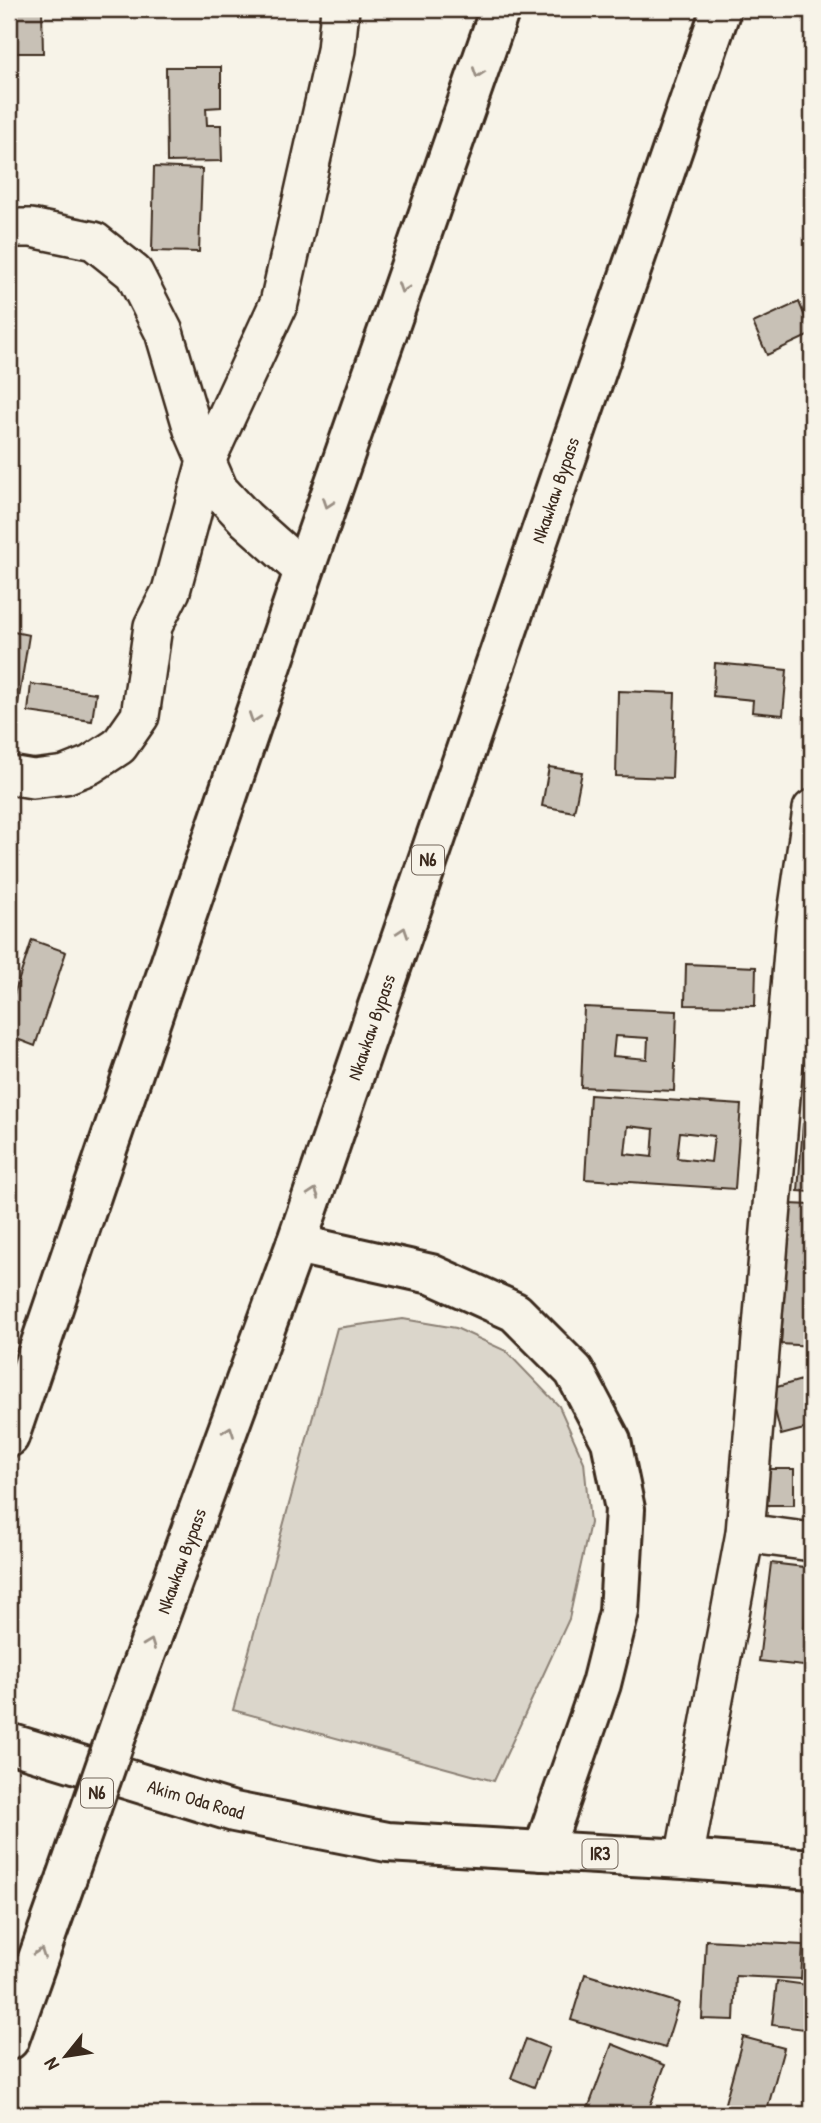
<svg xmlns="http://www.w3.org/2000/svg" width="821" height="2123" viewBox="0 0 821 2123" font-family="'Patrick Hand',sans-serif">
	<style>
		.green { fill: #dbd6cb; stroke: #8b8074; stroke-width: 2 }
		.building { fill: #c8c1b6; stroke: #3b2a1e; stroke-width: 2; fill-rule: evenodd }
		.lines { fill: none; stroke-linecap: round; stroke-linejoin: round }
		.street-casing { stroke: #3b2a1e; stroke-width: 42 }
		.primary-casing { stroke: #3b2a1e; stroke-width: 44 }
		.highway-casing { stroke: #3b2a1e; stroke-width: 44 }
		.street { stroke: #f7f3e8; stroke-width: 37 }
		.primary { stroke: #f7f3e8; stroke-width: 38 }
		.highway { stroke: #f7f3e8; stroke-width: 38 }
		.highway-bridge-casing { stroke: #3b2a1e; stroke-width: 44; stroke-linecap: butt }
		.highway-bridge { stroke: #f7f3e8; stroke-width: 38 }
		.oneway { stroke: #998e83 }
		.labels { text-anchor: middle; stroke-width: 7; stroke-linejoin: round; paint-order: stroke }
		.shield { fill: #f7f3e8; stroke: #73665b; stroke-width: 2 }
		.shield-label { font-size: 18px; font-weight: bold; fill: #3b2a1e }
		.street-label { font-size: 19px; fill: #3b2a1e; stroke: #f7f3e8 }
	</style>
	<rect width="100%" height="100%" fill="#f7f3e8"/>
	<filter id="ink" filterUnits="userSpaceOnUse"><feTurbulence type="fractalNoise" baseFrequency=".0143" numOctaves="2"/><feDisplacementMap in="SourceGraphic" scale="14" xChannelSelector="R" yChannelSelector="G"/><feConvolveMatrix kernelMatrix="1 2 1 2 8 2 1 2 1" color-interpolation-filters="sRGB"/></filter>
	<g filter="url(#ink)">
		<!-- green -->
		<path class="green" d="M403,1319L456,1328L506,1351L559,1406L584,1462L590,1523L569,1619L494,1781L233,1710L337,1328Z"/>
		<!-- building -->
		<g class="building">
			<path d="M9,9H42L43,53H9Z"/>
			<path d="M166,67H221V107L206,108L207,125H221L222,161L167,162Z"/>
			<path d="M154,167L202,169L199,252L152,251Z"/>
			<path d="M799,302L812,334L767,355L753,323Z"/>
			<path d="M9,631L29,635L18,704L9,703Z"/>
			<path d="M715,663L787,670L783,715L752,712L753,700L713,696Z"/>
			<path d="M31,684L96,693L92,721L28,712Z"/>
			<path d="M618,691L675,693L672,778L616,776Z"/>
			<path d="M549,767L582,772L574,812L542,806Z"/>
			<path d="M32,940L66,952L35,1046L9,1036V1009Z"/>
			<path d="M686,964L756,967L755,1006L685,1005Z"/>
			<path d="M584,1007L677,1011L674,1091L581,1087ZM615,1036L648,1038L647,1059L613,1056Z"/>
			<path d="M590,1095L741,1105L735,1189L585,1179ZM628,1126L654,1129L652,1157L625,1154ZM680,1132L714,1136L711,1162L677,1158Z"/>
			<path d="M803,1124L812,1125V1192L798,1191Z"/>
			<path d="M789,1204L812,1205V1346L781,1344Z"/>
			<path d="M805,1379L812,1407V1427L781,1435L770,1389Z"/>
			<rect x="766" y="1469" width="28" height="36"/>
			<path d="M771,1563L812,1568V1602H807L804,1635L812,1636V1667L759,1661Z"/>
			<path d="M706,1940L803,1945L801,1979L736,1976L734,2020L702,2019Z"/>
			<path d="M585,1974L679,2003L665,2048L571,2020Z"/>
			<path d="M777,1981L808,1985L804,2029L772,2025Z"/>
			<path d="M743,2037L784,2048L766,2114H722Z"/>
			<path d="M526,2039L549,2048L534,2087L511,2078Z"/>
			<path d="M612,2044L665,2065L647,2114H586Z"/>
		</g>
		<g class="lines">
			<defs>
				<g id="street">
					<path d="M9,228H31L94,241L134,273L164,332L193,430L219,490L246,519L304,571"/>
					<path d="M9,775L33,779L65,775L90,765L119,746L140,716L153,626L171,591L206,461L279,303L336,50L340,9"/>
					<path d="M745,1533L812,1542"/>
					<path d="M684,1859L745,1533L795,928L812,809"/>
				</g>
				<path id="primary" d="M9,1743L234,1812L387,1842L684,1859L812,1869"/>
				<g id="highway">
					<path d="M296,1244L431,1274L515,1312L574,1371L611,1441L625,1509L619,1612L601,1684L543,1851"/>
					<path d="M9,1437L304,571L500,9"/>
					<path d="M126,1708L296,1244L721,9"/>
					<path d="M9,2040L67,1877"/>
				</g>
			</defs>
			<!-- street casing -->
			<use href="#street" class="street-casing"/>
			<!-- primary casing -->
			<use href="#primary" class="primary-casing"/>
			<!-- highway casing -->
			<use href="#highway" class="highway-casing"/>
			<!-- street -->
			<use href="#street" class="street"/>
			<!-- primary -->
			<use href="#primary" class="primary"/>
			<!-- highway -->
			<use href="#highway" class="highway"/>
			<defs>
				<path id="highway-bridge" d="M67,1877L126,1708"/>
			</defs>
			<!-- highway-bridge casing -->
			<use href="#highway-bridge" class="highway-bridge-casing"/>
			<!-- highway-bridge -->
			<use href="#highway-bridge" class="highway-bridge"/>
		</g>
		<!-- one-way arrows -->
		<defs><path id="oneway-chevron" d="M-2-3.5L2.5 0L-2 3.5" fill="none" stroke-width="1.6" stroke-linecap="round" stroke-linejoin="round" transform="scale(1.75)"/></defs>
		<g class="oneway">
			<use href="#oneway-chevron" transform="translate(478 73) rotate(109)"/>
			<use href="#oneway-chevron" transform="translate(403 288) rotate(109)"/>
			<use href="#oneway-chevron" transform="translate(328 503) rotate(109)"/>
			<use href="#oneway-chevron" transform="translate(254 718) rotate(109)"/>
			<use href="#oneway-chevron" transform="translate(403 932) rotate(-71)"/>
			<use href="#oneway-chevron" transform="translate(314 1193) rotate(-71)"/>
			<use href="#oneway-chevron" transform="translate(229 1431) rotate(-70)"/>
			<use href="#oneway-chevron" transform="translate(150 1644) rotate(-69)"/>
			<use href="#oneway-chevron" transform="translate(40 1953) rotate(-70)"/>
		</g>
	</g>
	<g class="labels">
		<!-- shield labels -->
		<g class="shield">
			<rect x="412" y="845.5" width="32" height="29" rx="5"/>
			<rect x="81" y="1778.5" width="32" height="29" rx="5"/>
			<rect x="582.5" y="1839.5" width="35" height="29" rx="5"/>
		</g>
		<g class="shield-label">
			<text x="428" y="866">N6</text>
			<text x="97" y="1799">N6</text>
			<text x="600" y="1860">IR3</text>
		</g>
		<!-- street labels -->
		<g class="street-label">
			<text transform="translate(555 490) rotate(-71)" y="7">Nkawkaw Bypass</text>
			<text transform="translate(371 1027) rotate(-71)" y="7">Nkawkaw Bypass</text>
			<text transform="translate(181 1561) rotate(-70)" y="7">Nkawkaw Bypass</text>
			<text transform="translate(196 1799) rotate(16)" y="7">Akim Oda Road</text>
		</g>
	</g>
	<!-- margin -->
	<rect width="821" height="2123" fill="none" stroke="#f7f3e8" stroke-width="35"/>
	<rect x="18" y="18" width="786" height="2088" fill="none" stroke="#3b2a1e" stroke-width="2.5" filter="url(#ink)"/>
	<!-- north arrow -->
	<g transform="translate(66 2056) rotate(240)" stroke="#f7f3e8" stroke-width="5" paint-order="stroke">
	<path d="M0-5L12 26L0 18L-12 26Z" fill="#3b2a1e"/>
	<text y="-10" font-size="19" font-weight="bold" text-anchor="middle" fill="#3b2a1e">N</text>
	</g>
</svg>
